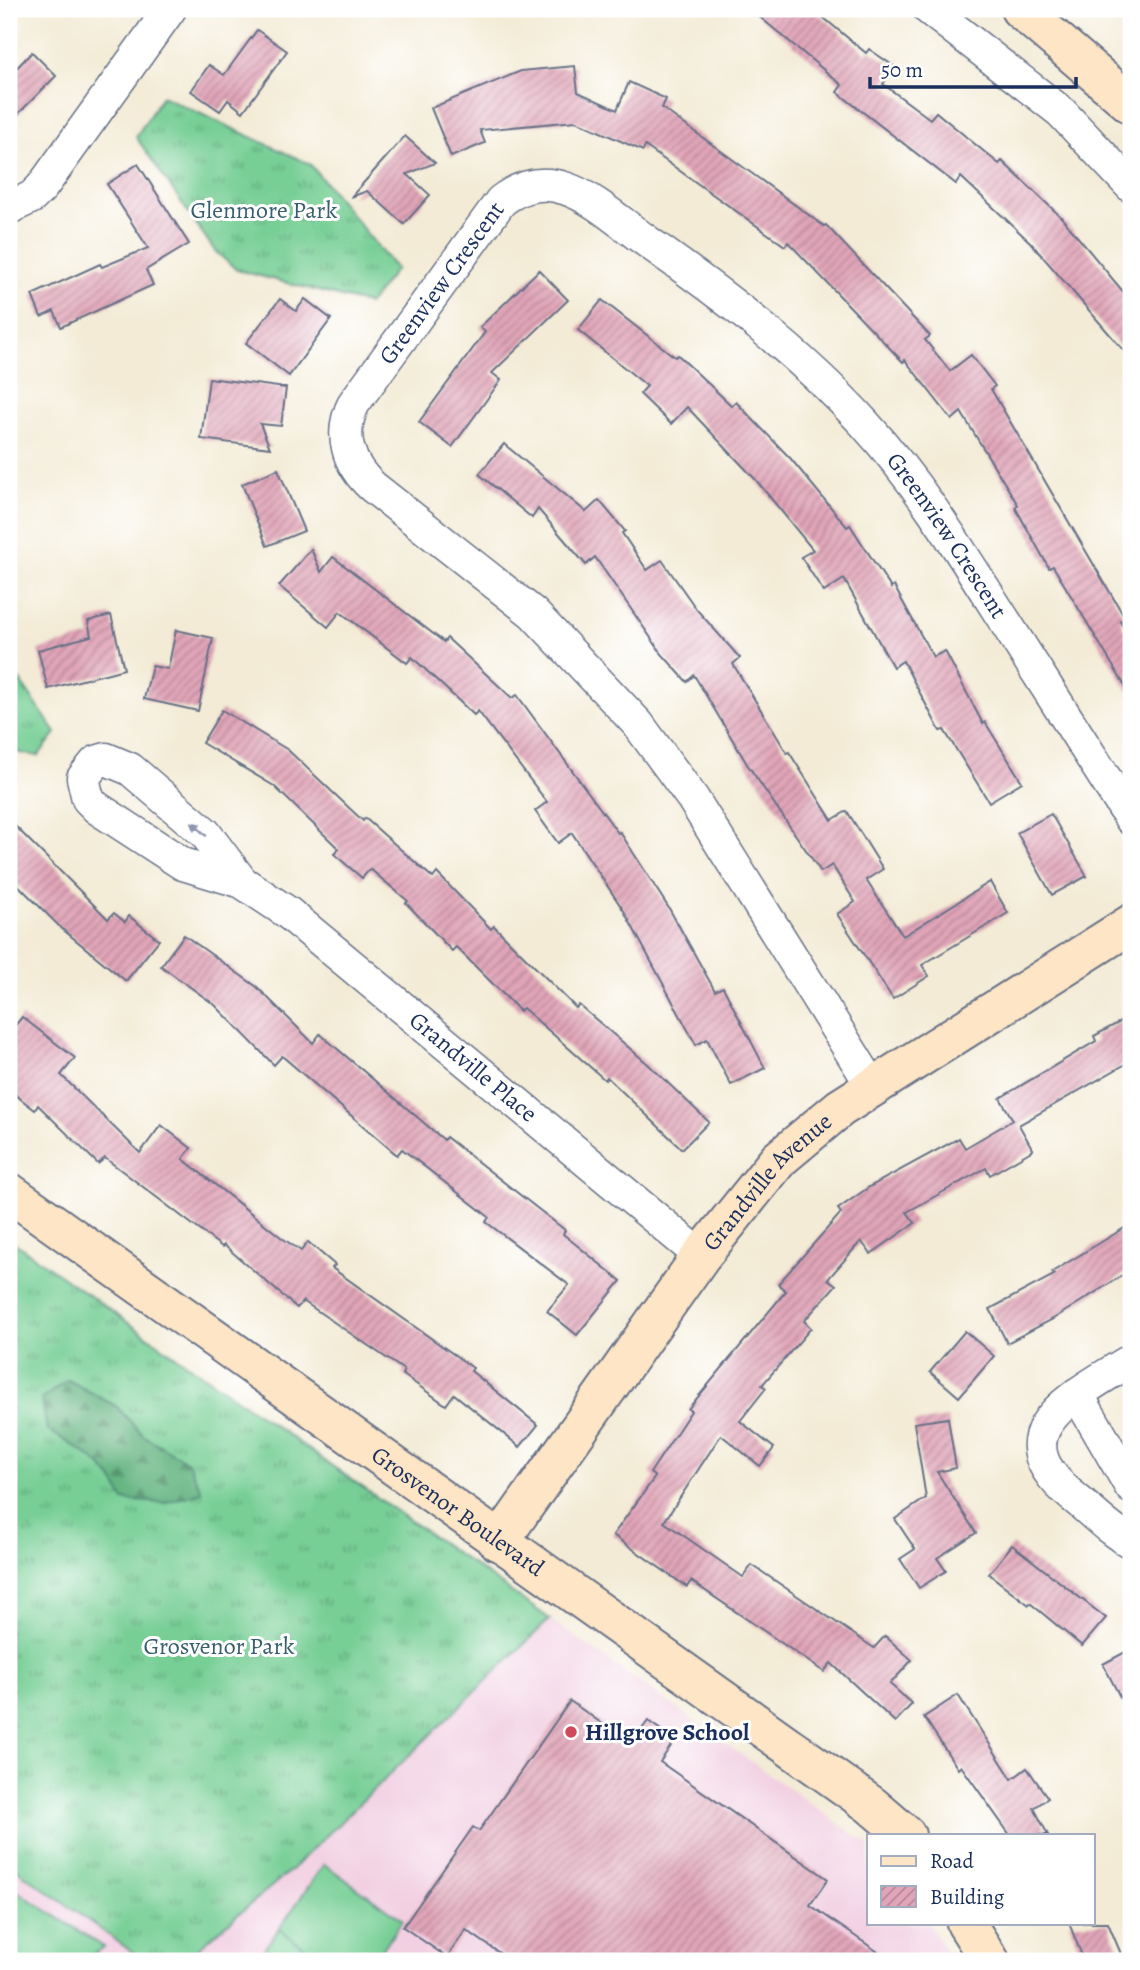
<svg xmlns="http://www.w3.org/2000/svg" width="1140" height="1970" viewBox="0 0 1140 1970" font-family="Alegreya,serif">
	<style>
		.built { fill: #f2d0e2 }
		.grass { fill: url(#grass-tufts); stroke: #497f7a; stroke-width: 2 }
		.forest { fill: url(#forest-firs); stroke: #3e706e; stroke-width: 2 }
		.pitch { fill: #77cf95; stroke: #497f7a; stroke-width: 2 }
		.building { fill: url(#building-hatch) }
		.lines { fill: none; stroke-linecap: round; stroke-linejoin: round }
		.street-casing { stroke: #677188; stroke-width: 35 }
		.secondary-casing { stroke: #677188; stroke-width: 42 }
		.street { stroke: #fff; stroke-width: 32 }
		.secondary { stroke: #fde5c5; stroke-width: 38 }
		.oneway { fill: #8d97ae }
		.poi-dot { fill: #d1495b; stroke: #fff; stroke-width: 2.5 }
		.labels { text-anchor: middle; stroke-width: 6; stroke-linejoin: round; paint-order: stroke }
		.park-label { font-size: 24px; fill: #375f6e; stroke: #fff }
		.street-label { font-size: 24px; fill: #1b2f5e; stroke: #fff }
		.poi-label { font-size: 24px; font-weight: bold; fill: #1b2f5e; stroke: #fff; text-anchor: start }
	</style>
	<defs>
		<pattern id="grass-tufts" width="24" height="20" patternUnits="userSpaceOnUse" patternTransform="scale(1.75)"><rect width="24" height="20" fill="#77cf95"/><path d="M3 7l-1-3M5 7V3M7 7l1-3M15 17l-1-3M17 17v-4M19 17l1-3" fill="none" stroke="#61a87d"/></pattern>
		<pattern id="forest-firs" width="22" height="20" patternUnits="userSpaceOnUse" patternTransform="scale(1.75)"><rect width="22" height="20" fill="#61b27e"/><path d="M5 1l3.5 6h-7zM16 11l3.5 6h-7z" fill="#4f916a"/></pattern>
		<pattern id="building-hatch" width="6" height="6" patternUnits="userSpaceOnUse" patternTransform="scale(1.75)"><rect width="6" height="6" fill="#e1a5b8"/><path d="M-1 1l2-2M0 6l6-6M5 7l2-2" fill="none" stroke="#b68799"/></pattern>
	</defs>
	<rect width="100%" height="100%" fill="#fff"/>
	<filter id="ink" filterUnits="userSpaceOnUse"><feTurbulence type="fractalNoise" baseFrequency=".0143" numOctaves="2"/><feDisplacementMap in="SourceGraphic" scale="14" xChannelSelector="R" yChannelSelector="G"/><feConvolveMatrix kernelMatrix="1 2 1 2 8 2 1 2 1" color-interpolation-filters="sRGB"/></filter>
	<filter id="wash" filterUnits="userSpaceOnUse"><feTurbulence type="fractalNoise" baseFrequency=".00686" numOctaves="4" result="noise"/><feDisplacementMap in="SourceGraphic" scale="28" xChannelSelector="R" yChannelSelector="G"/><feGaussianBlur stdDeviation="1.57" result="paint"/><feColorMatrix in="noise" values="0 0 0 0 0 0 0 0 0 0 0 0 0 0 0 0 0 1.4 0 .05"/><feComposite in="paint" operator="in"/></filter>
	<g filter="url(#wash)">
		<rect width="100%" height="100%" fill="#f3ebd5"/>
		<!-- built -->
		<g class="built">
			<path d="M550,1619L869,1845V1923H928L952,1961H183L292,1869Z"/>
			<path d="M9,1864L145,1961H9Z"/>
		</g>
		<!-- grass -->
		<g class="grass">
			<path d="M162,96L310,164L396,269L369,304L237,270L215,251L136,137Z"/>
			<path d="M9,665L56,733L38,756L9,751Z"/>
			<path d="M9,1239L550,1619L292,1869L183,1961H145L9,1864Z"/>
			<path d="M279,1929L324,1961H255Z"/>
		</g>
		<!-- forest -->
		<path class="forest" d="M68,1380L116,1406L144,1436L188,1462L202,1492L163,1503L123,1500C111,1465 78,1448 47,1430L42,1399Z"/>
		<!-- pitch -->
		<g class="pitch">
			<path d="M324,1864L403,1920L374,1961H324L279,1929Z"/>
			<path d="M9,1886L104,1947L85,1961H9Z"/>
		</g>
		<g id="blocks">
			<!-- building -->
			<g class="building">
				<path d="M750,9H813L866,53L869,49L895,67L883,84L930,119L936,112L999,164L1002,161L1061,217L1131,301V359L1030,242L961,177L956,184L837,92L842,85Z"/>
				<path d="M257,30L287,51L243,112L228,100L220,111L191,91L209,65L224,75Z"/>
				<path d="M32,52L56,76L9,123V76Z"/>
				<path d="M575,66L578,92L617,110L629,82L666,99L662,108L824,226L826,225L930,336L925,340L950,371L971,355L995,386L991,389L1125,618L1120,621L1131,640V696L1053,566L1049,568L1015,507L1018,505L961,412L952,420L905,360L903,362L788,242L785,246L645,146L643,151L576,121L480,130L485,143L451,157L431,108L521,71Z"/>
				<path d="M405,136L435,163L407,174L430,195L404,224L367,191L351,197Z"/>
				<path d="M138,164L189,244L146,270L153,285L61,327L54,311L41,317L32,295L100,264L102,267L148,248L107,184Z"/>
				<path d="M539,270L568,300L492,373L501,380L452,447L419,422L485,332L480,327Z"/>
				<path d="M280,299L296,311L305,299L331,319L289,376L246,343Z"/>
				<path d="M602,300L675,357L678,355L732,406L736,402L791,459L847,527L850,525L891,588L894,586L933,657L945,651L983,724L985,722L1022,782L989,802L944,730L940,731L903,661L893,667L844,579L824,592L801,557L813,550L756,480L687,407L671,424L640,394L647,386L578,330Z"/>
				<path d="M209,378L286,388L281,426L260,424L270,448L201,439Z"/>
				<path d="M504,444L586,512L599,500L625,531L622,533L647,570L662,560L697,610L740,658L733,664L787,753L789,752L832,820L847,811L883,869L866,880L903,936L990,882L1008,913L922,965L929,976L893,999L837,914L855,902L832,865L821,872L747,764L694,675L687,682L662,654L595,557L586,565L538,509L532,518L479,474Z"/>
				<path d="M278,469L304,531L267,546L242,484Z"/>
				<path d="M311,549L321,572L333,557L444,642L447,638L512,698L517,695L618,833L620,832L670,910L715,991L723,987L765,1068L731,1085L707,1039L696,1045L624,911L572,833L558,843L535,811L547,802L478,711L474,715L412,657L407,663L340,612L328,627L279,586Z"/>
				<path d="M111,615L124,669L48,689L38,650L91,636L88,621Z"/>
				<path d="M176,630L213,638L198,711L144,699L152,666L168,669Z"/>
				<path d="M222,710L288,750L363,821L365,818L433,878L437,873L491,929L494,926L576,1008L579,1005L648,1064L709,1122L682,1149L607,1077L605,1080L523,1008L520,1011L456,947L452,951L406,903L408,901L370,869L362,878L334,854L339,849L274,786L202,743Z"/>
				<path d="M1051,814L1087,876L1052,895L1017,833Z"/>
				<path d="M9,820L108,919L114,913L125,922L129,916L159,940L126,981L61,928L9,876Z"/>
				<path d="M184,935L257,987L313,1043L320,1034L444,1140L446,1137L565,1230L563,1234L621,1281L577,1335L547,1311L569,1285L486,1222L489,1217L402,1149L397,1155L282,1056L274,1065L215,1005L161,966Z"/>
				<path d="M1131,1016V1061L1019,1125L1033,1150L990,1175L986,1168L907,1212L915,1223L871,1254L861,1241L828,1279L836,1285L804,1321L811,1328L762,1385L766,1388L740,1421L774,1448L760,1466L721,1435L664,1522L743,1577L752,1565L874,1648L885,1636L912,1660L890,1684L912,1704L895,1722L831,1663L824,1672L691,1581L687,1587L613,1535L655,1477L650,1473L691,1411L688,1409L786,1291L778,1284L841,1213L838,1209L869,1187L959,1138L965,1148L1013,1120L1000,1098L1096,1041L1094,1036Z"/>
				<path d="M22,1017L75,1058L61,1075L140,1153L161,1125L191,1148L183,1159L282,1238L301,1251L308,1242L335,1265L332,1268L473,1368L471,1371L538,1425L520,1447L454,1394L446,1405L402,1374L404,1370L303,1301L297,1308L224,1245L222,1247L105,1158L98,1164L38,1105L35,1110L9,1090V1033Z"/>
				<path d="M1131,1224V1270L1053,1319L1007,1343L990,1309L1054,1275L1052,1272Z"/>
				<path d="M965,1331L994,1356L959,1397L930,1372Z"/>
				<path d="M948,1418L956,1468L937,1472L976,1533L937,1558L946,1571L919,1588L900,1559L915,1549L895,1519L926,1498L914,1423Z"/>
				<path d="M1012,1545L1106,1618L1082,1646L1030,1603L1029,1605L989,1574Z"/>
				<path d="M1131,1649V1718L1103,1664Z"/>
				<path d="M958,1695L1012,1779L1027,1768L1048,1798L1034,1808L1048,1835H1010L961,1766L958,1769L924,1717Z"/>
				<path d="M570,1701L631,1744L648,1721L675,1740L660,1762L828,1879L810,1905L891,1961H511L466,1930L447,1957L403,1927L473,1827L479,1831Z"/>
				<path d="M1069,1923H1108L1124,1961H1084Z"/>
			</g>
		</g>
	</g>
	<g filter="url(#ink)">
		<use href="#blocks" fill-opacity="0" stroke="#677188" stroke-width="2"/>
		<g class="lines">
			<defs>
				<g id="street">
					<path d="M929,9L1061,112L1131,186"/>
					<path d="M9,208L32,197L42,187L170,9"/>
					<path id="s1" d="M242,882L205,833L130,769L106,759L96,762L83,778L88,799L97,808L183,864L242,882L287,912L701,1256"/>
					<path id="s2" d="M873,1087L693,799L638,724L533,613L373,487C348,465 338,434 354,403L501,201C555,159 600,208 645,240C723,295 799,352 864,423C916,480 956,544 997,609C1042,679 1086,749 1131,819"/>
					<path d="M1131,1360C1074,1396 992,1433 1076,1499C1093,1513 1111,1532 1131,1542"/>
					<path d="M1077,1394L1131,1487"/>
				</g>
				<g id="secondary">
					<path d="M1020,9L1131,104"/>
					<path id="s3" d="M9,1192L871,1805L906,1835"/>
					<path id="s4" d="M499,1542L701,1256L779,1159L840,1108L1131,924"/>
					<path d="M966,1923L990,1961"/>
				</g>
			</defs>
			<!-- street casing -->
			<use href="#street" class="street-casing"/>
			<!-- secondary casing -->
			<use href="#secondary" class="secondary-casing"/>
			<!-- street -->
			<use href="#street" class="street"/>
			<!-- secondary -->
			<use href="#secondary" class="secondary"/>
		</g>
		<!-- one-way arrows -->
		<defs><path id="oneway-solid" d="M-6-.8H1V-3.2L6.5 0L1 3.2V.8H-6Z" transform="scale(1.75)"/></defs>
		<use class="oneway" href="#oneway-solid" transform="translate(199 829) rotate(-137)"/>
	</g>
	<!-- markers -->
	<circle class="poi-dot" cx="571" cy="1732" r="7"/>
	<g class="labels">
		<!-- park labels -->
		<g class="park-label">
			<text x="264" y="218">Glenmore Park</text>
			<text x="219" y="1654">Grosvenor Park</text>
		</g>
		<!-- street labels -->
		<g class="street-label">
			<text dy="8" stroke="none"><textPath href="#s2" startOffset="1031">Greenview Crescent</textPath></text>
			<text dy="8" stroke="none"><textPath href="#s2" startOffset="1722">Greenview Crescent</textPath></text>
			<text dy="8" stroke="none"><textPath href="#s1" startOffset="712">Grandville Place</textPath></text>
			<text dy="8" stroke="none"><textPath href="#s4" startOffset="450">Grandville Avenue</textPath></text>
			<text dy="8" stroke="none"><textPath href="#s3" startOffset="551">Grosvenor Boulevard</textPath></text>
		</g>
		<!-- poi labels -->
		<g class="poi-label">
			<text x="585" y="1740">Hillgrove School</text>
		</g>
	</g>
	<!-- margin -->
	<rect width="1140" height="1970" fill="none" stroke="#fff" stroke-width="35"/>
	<!-- legend -->
	<rect x="867" y="1834" width="228" height="91" fill="#ffffff" stroke="#a4acbf" stroke-width="2"/>
	<rect x="881" y="1856" width="35" height="10" fill="#fde5c5" stroke="#a4acbf" stroke-width="2"/>
	<text x="930" y="1868" font-size="21" fill="#1b2f5e">Road</text>
	<rect x="881" y="1886" width="35" height="21" fill="url(#building-hatch)" stroke="#a4acbf" stroke-width="2"/>
	<text x="930" y="1904" font-size="21" fill="#1b2f5e">Building</text>
	<!-- scale -->
	<path d="M870 77v10h206v-10" fill="none" stroke="#1b2f5e" stroke-width="3.5"/>
	<text x="881" y="77" font-size="21" fill="#1b2f5e" stroke="#ffffff" stroke-width="5" paint-order="stroke">50 m</text>
</svg>
